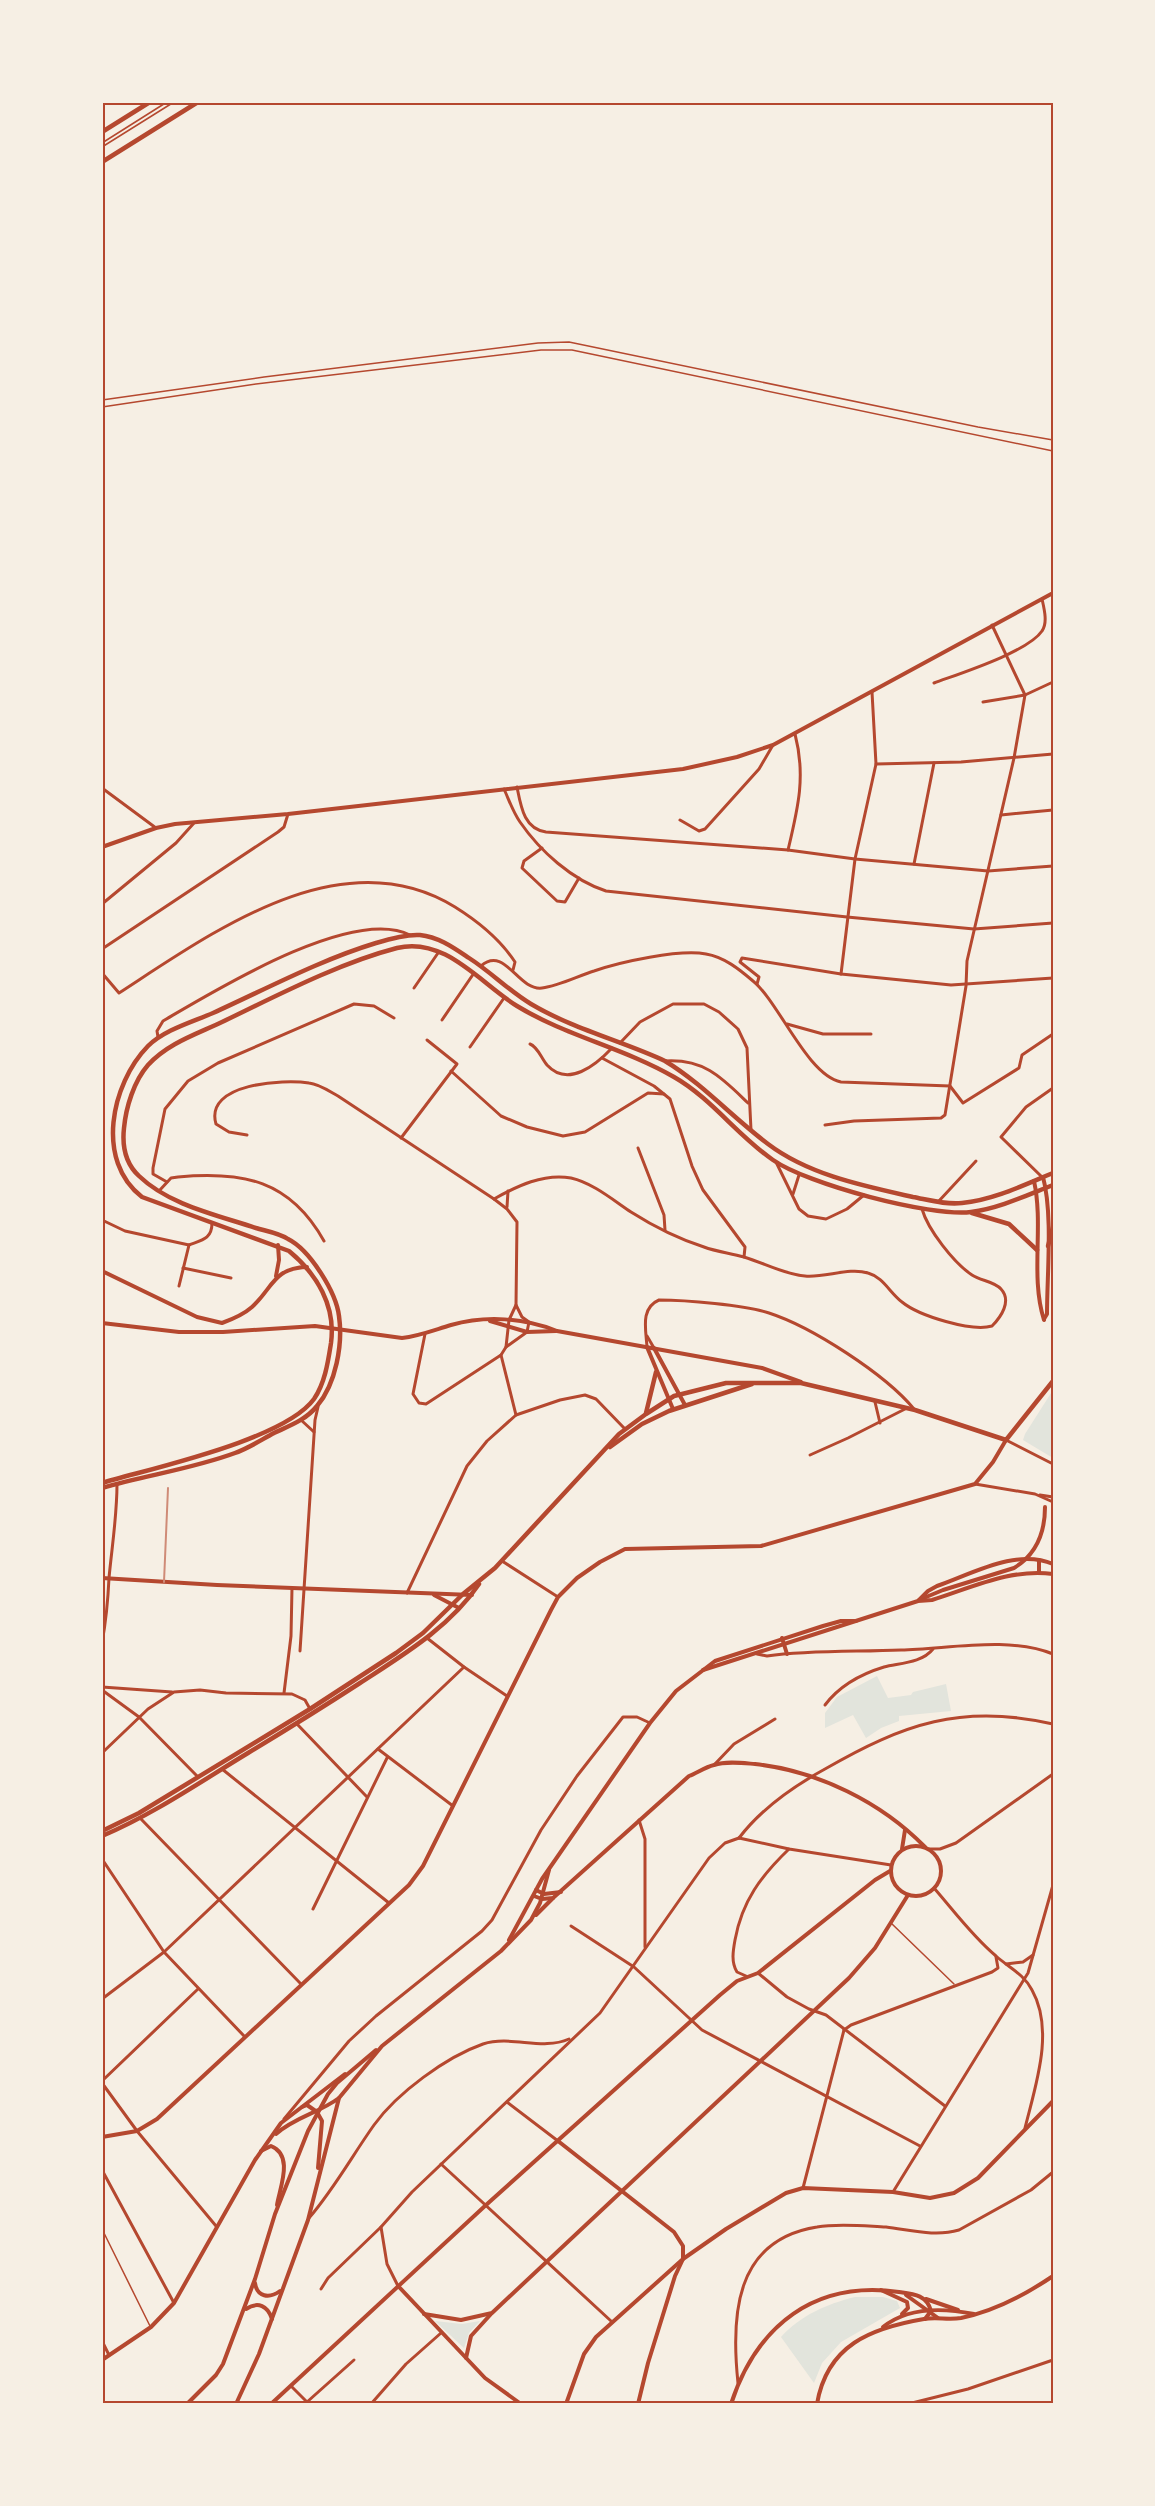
<svg xmlns="http://www.w3.org/2000/svg" width="1155" height="2506" viewBox="0 0 1155 2506" font-family="'PT Sans Narrow',sans-serif">
	<style>
		.green { fill: #e2e4dc }
		.lines { fill: none; stroke-linecap: round; stroke-linejoin: round }
		.service { stroke: #b5482f; stroke-width: 1.5 }
		.minor { stroke: #b5482f; stroke-width: 3 }
		.tertiary { stroke: #b5482f; stroke-width: 4 }
		.secondary { stroke: #b5482f; stroke-width: 4 }
		.primary { stroke: #b5482f; stroke-width: 4.5 }
		.trunk { stroke: #b5482f; stroke-width: 4.5 }
		.rail { stroke: #cf8b77; stroke-width: 2 }
		.neatline { fill: none; stroke: #b5482f; stroke-width: 2 }
	</style>
	<rect width="100%" height="100%" fill="#f6efe4"/>
	<!-- green -->
	<g class="green">
		<path d="M1053,1390V1458L1023,1440L1025,1434Z"/>
		<path d="M877,1676L888,1698L911,1695L913,1692L946,1684L951,1711L899,1716V1721L881,1728L866,1738L853,1715L825,1728V1713L837,1697Z"/>
		<path d="M855,2297H883L897,2301L900,2308L841,2342L822,2363L814,2383L781,2337C801,2315 827,2304 855,2297Z"/>
		<path d="M435,2321L462,2324L480,2321L469,2333L464,2348Z"/>
	</g>
	<g class="lines">
		<!-- service -->
		<g class="service">
			<path d="M102,143L167,102"/>
			<path d="M102,147L174,102"/>
			<path d="M102,400L264,377L538,343L569,342L978,427L1053,440"/>
			<path d="M102,407L256,384L541,350H572L1053,451"/>
			<path d="M891,1923L954,1984"/>
			<path d="M102,2229L150,2326"/>
		</g>
		<!-- minor -->
		<g class="minor">
			<path d="M934,683C958,674 1028,652 1042,631C1048,623 1044,608 1042,599"/>
			<path d="M983,702L1025,695L1053,682"/>
			<path d="M876,764L961,762L1053,754"/>
			<path d="M517,787C521,807 524,829 546,832L788,850L855,859L988,871L1053,866"/>
			<path d="M102,788L156,828"/>
			<path d="M504,789C509,800 513,812 520,822C540,851 572,880 606,891L847,917L974,929L1053,923"/>
			<path d="M1001,815L1053,810"/>
			<path d="M680,820L699,831L705,829L759,769L773,745"/>
			<path d="M542,848L524,861L522,868L557,901L565,902L579,878"/>
			<path d="M788,850C798,808 806,776 795,734"/>
			<path d="M914,864L934,763"/>
			<path d="M102,904L176,843L194,823"/>
			<path d="M102,949L278,832L284,827L288,814"/>
			<path d="M481,966C505,945 518,991 542,988C559,986 578,976 594,971C620,962 679,949 706,954C724,957 739,969 753,981C779,1002 807,1075 841,1082L950,1086L963,1103L1019,1068L1022,1055L1053,1034"/>
			<path d="M102,973L119,993C213,932 342,837 455,907C479,922 500,939 515,962L513,970"/>
			<path d="M841,974L855,859L876,764L872,692"/>
			<path d="M757,984L759,977L740,962L742,958L841,974L951,985L1053,978"/>
			<path d="M414,988L438,953"/>
			<path d="M442,1020L474,973"/>
			<path d="M787,1024L823,1034H871"/>
			<path d="M158,1037L157,1031L163,1021C216,990 352,906 410,935"/>
			<path d="M620,1043L640,1022L673,1004H704L719,1012L738,1029L747,1048L751,1130"/>
			<path d="M530,1044C538,1047 541,1058 547,1065C568,1088 596,1065 612,1048"/>
			<path d="M470,1047L504,998"/>
			<path d="M602,1058L654,1086L670,1099L692,1166L703,1190L745,1247L744,1257"/>
			<path d="M666,1061C705,1059 722,1078 748,1103"/>
			<path d="M451,1071L501,1116L527,1127L563,1136L585,1132L648,1093L664,1094"/>
			<path d="M825,1125L854,1121L941,1118L945,1115L966,986L967,961L1014,758L1025,695L992,625"/>
			<path d="M247,1135L229,1132L216,1124C204,1083 284,1079 309,1083C319,1084 329,1091 338,1096L494,1199L507,1209L517,1222L516,1305L522,1317L529,1322L527,1332L506,1347L501,1355L426,1404L419,1403L413,1394L425,1334"/>
			<path d="M401,1138L457,1064L427,1040"/>
			<path d="M638,1148L664,1215L665,1230"/>
			<path d="M776,1162L799,1209L808,1216L826,1219L847,1209L864,1195"/>
			<path d="M1042,1177L1001,1137L1026,1107L1053,1088"/>
			<path d="M167,1182L153,1174V1168L165,1109L188,1081L218,1063L354,1004L374,1006L394,1018"/>
			<path d="M159,1191L171,1178L178,1177C243,1171 290,1180 324,1241"/>
			<path d="M793,1194L799,1175"/>
			<path d="M494,1199C517,1186 544,1173 571,1178C593,1183 613,1200 631,1212C653,1226 679,1239 704,1247C717,1252 731,1253 744,1257C764,1263 783,1274 805,1276C825,1278 849,1267 868,1273C883,1277 890,1293 902,1302C919,1316 972,1332 992,1326C1001,1317 1012,1301 1001,1289C994,1281 981,1281 972,1275C954,1263 928,1230 922,1209"/>
			<path d="M938,1202L976,1161"/>
			<path d="M507,1207L508,1191"/>
			<path d="M102,1220L125,1231L189,1245"/>
			<path d="M183,1268L231,1278"/>
			<path d="M179,1286L189,1245C202,1240 212,1239 212,1223"/>
			<path d="M647,1336L654,1348"/>
			<path d="M506,1347L509,1320L516,1305"/>
			<path d="M647,1347C646,1330 640,1308 659,1300C685,1300 745,1305 769,1313C812,1327 885,1374 914,1409"/>
			<path d="M501,1355L516,1415"/>
			<path d="M875,1402L880,1423"/>
			<path d="M301,1420L314,1432"/>
			<path d="M1006,1440L1053,1464"/>
			<path d="M810,1455L848,1438L907,1408"/>
			<path d="M975,1484L1035,1494L1053,1502"/>
			<path d="M1040,1495L1053,1497"/>
			<path d="M502,1561L558,1597"/>
			<path d="M407,1593L467,1466L487,1441L516,1415L560,1400L585,1395L596,1399L625,1429"/>
			<path d="M427,1638L464,1667L507,1696"/>
			<path d="M102,1643C106,1621 108,1600 109,1578C112,1546 117,1516 117,1484"/>
			<path d="M300,1651L315,1420L318,1407"/>
			<path d="M757,1654L767,1656C811,1650 857,1652 901,1650C948,1649 1009,1636 1053,1654"/>
			<path d="M102,1687L172,1692"/>
			<path d="M102,1690L139,1717L198,1777"/>
			<path d="M284,1693L291,1636L292,1588"/>
			<path d="M825,1705C840,1685 861,1674 884,1667C900,1663 922,1663 933,1649"/>
			<path d="M297,1724L367,1797"/>
			<path d="M378,1749L453,1806"/>
			<path d="M102,1753L148,1709L174,1692L200,1690L226,1693L292,1694L305,1700L310,1709"/>
			<path d="M714,1765L734,1744L775,1719"/>
			<path d="M222,1769L389,1903"/>
			<path d="M141,1819L301,1984"/>
			<path d="M639,1820L645,1839V1947"/>
			<path d="M739,1838C761,1809 794,1786 825,1769C903,1724 962,1703 1053,1724"/>
			<path d="M739,1838L789,1849L891,1865"/>
			<path d="M929,1849H940L956,1843L1053,1774"/>
			<path d="M102,1859L164,1952L245,2037"/>
			<path d="M934,1888C954,1911 973,1937 996,1956C1008,1967 1024,1974 1032,1990C1055,2031 1035,2087 1025,2128"/>
			<path d="M313,1909L387,1758"/>
			<path d="M571,1926L634,1967L702,2030L920,2146"/>
			<path d="M1006,1964L1023,1962L1033,1955"/>
			<path d="M758,1973L787,1997L809,2009L826,2015L945,2106"/>
			<path d="M746,1976L737,1972C731,1962 733,1951 735,1940C742,1901 761,1876 789,1849"/>
			<path d="M102,1999L164,1952L464,1667"/>
			<path d="M844,2030L851,2025L992,1972L998,1968L996,1957"/>
			<path d="M102,2081L198,1989"/>
			<path d="M102,2083L137,2131L216,2226"/>
			<path d="M507,2102L558,2141"/>
			<path d="M284,2119L349,2041L376,2016L482,1931L492,1920L541,1830L577,1776L623,1717H637L650,1723"/>
			<path d="M441,2164L611,2321"/>
			<path d="M102,2170L174,2303"/>
			<path d="M803,2188L844,2030"/>
			<path d="M893,2192L1028,1973L1053,1885"/>
			<path d="M309,2218C334,2189 352,2156 374,2125C397,2093 446,2057 483,2044C512,2035 542,2051 569,2039"/>
			<path d="M398,2286L387,2264L381,2227L412,2192L600,2013L709,1858L725,1843L739,1838"/>
			<path d="M321,2289L328,2278L381,2227"/>
			<path d="M102,2341L109,2355"/>
			<path d="M738,2383C731,2317 734,2240 817,2227C838,2223 865,2226 886,2227C911,2230 935,2237 959,2230L1031,2190L1053,2172"/>
			<path d="M291,2386L309,2404"/>
			<path d="M307,2402L354,2360"/>
			<path d="M371,2404L406,2364L441,2333"/>
			<path d="M908,2404L968,2389L1053,2360"/>
		</g>
		<!-- tertiary -->
		<g class="tertiary">
			<path d="M102,847L156,828L175,824L288,814L683,769L737,757L773,745L1053,593"/>
			<path d="M102,1271L197,1317L222,1323C233,1319 243,1315 252,1307C273,1288 273,1268 307,1267"/>
			<path d="M276,1276L279,1260L278,1245"/>
			<path d="M490,1321L527,1332L556,1331"/>
			<path d="M102,1323L179,1332H223L315,1326L402,1338C419,1336 434,1330 451,1325C486,1315 524,1318 557,1331L762,1368L801,1382"/>
			<path d="M647,1347L673,1409"/>
			<path d="M654,1348L685,1405"/>
			<path d="M102,1578L217,1585L472,1595"/>
			<path d="M434,1595L459,1608"/>
			<circle cx="916" cy="1871" r="25"/>
			<path d="M902,1849L905,1830"/>
			<path d="M536,1890L544,1894L561,1892"/>
			<path d="M534,1896L542,1899L553,1898L689,1776C697,1773 705,1767 714,1765C726,1761 742,1763 755,1764C818,1771 881,1802 925,1847"/>
			<path d="M276,2134C295,2117 319,2113 339,2098"/>
			<path d="M102,2137L137,2131L157,2119L409,1885L423,1866L551,1610L558,1597L577,1578L600,1562L625,1549L761,1546L975,1484L993,1462L1006,1440"/>
			<path d="M558,2141L674,2232L683,2246V2259L675,2276L648,2363L638,2404"/>
			<path d="M399,2287L485,2378L521,2404"/>
			<path d="M906,2295L938,2318"/>
			<path d="M424,2314L461,2320L492,2313L849,1978L875,1948L908,1895"/>
			<path d="M466,2358L471,2336L491,2314"/>
			<path d="M102,2360L151,2327L174,2303L255,2160L281,2123L345,2074"/>
			<path d="M271,2404L486,2205L720,1995L737,1981L758,1973L875,1880L890,1871"/>
			<path d="M566,2404L584,2354L596,2337L683,2259L726,2229L786,2193L803,2188L893,2192L930,2198L954,2193L978,2178L1053,2101"/>
			<path d="M731,2404C757,2325 815,2280 899,2292C914,2294 927,2295 931,2311L925,2319"/>
		</g>
		<!-- secondary -->
		<g class="secondary">
			<path d="M1043,1177C1053,1214 1047,1274 1047,1314L1044,1319"/>
			<path d="M1034,1181C1044,1226 1030,1276 1044,1320"/>
			<path d="M1039,1572V1560"/>
			<path d="M919,1600L943,1590L1014,1568C1037,1554 1045,1532 1045,1507"/>
			<path d="M919,1600L928,1591L937,1586C972,1574 1016,1548 1053,1564"/>
			<path d="M782,1638L787,1654"/>
			<path d="M703,1670L918,1601L932,1600C971,1588 1011,1568 1053,1574"/>
			<path d="M536,1915L553,1898"/>
			<path d="M509,1940L542,1879L650,1723L676,1691L715,1661L823,1626L841,1621H856"/>
			<path d="M302,2107L307,2105L317,2112L322,2121L318,2168"/>
			<path d="M261,2151L271,2146C294,2155 280,2187 277,2205"/>
			<path d="M255,2283C257,2297 269,2299 280,2291"/>
			<path d="M881,2290L907,2302L908,2308L902,2314"/>
			<path d="M926,2299L958,2310"/>
			<path d="M246,2309C258,2301 268,2306 272,2319"/>
			<path d="M883,2327C908,2307 944,2308 974,2314"/>
			<path d="M187,2404L216,2375L223,2364L255,2279L275,2214L308,2131L328,2094L337,2083L376,2050"/>
			<path d="M236,2404L259,2354L308,2220L339,2098L382,2046L501,1951L531,1920L540,1903L549,1870"/>
			<path d="M817,2404C827,2345 871,2328 924,2319C936,2317 949,2320 961,2318C995,2311 1025,2295 1053,2276"/>
		</g>
		<!-- primary -->
		<g class="primary">
			<path d="M646,1413L656,1372"/>
			<path d="M610,1447L642,1424L669,1411L752,1384"/>
			<path d="M102,1831L139,1813L310,1709L396,1653L423,1633L463,1594L495,1568L619,1434L646,1414L674,1396L726,1383H801L915,1410L1006,1440L1053,1381"/>
			<path d="M102,1836C154,1814 200,1782 248,1753C286,1730 323,1707 360,1683C403,1655 450,1627 479,1584"/>
		</g>
		<!-- trunk -->
		<g class="trunk">
			<path d="M102,132L150,102"/>
			<path d="M102,162L198,102"/>
			<path d="M972,1213L1009,1224L1037,1250"/>
			<path d="M1048,1246L1053,1227"/>
			<path d="M102,1483C152,1468 284,1440 314,1399C325,1383 328,1362 331,1343C336,1306 317,1274 289,1251L142,1197C95,1161 111,1084 148,1046C164,1030 192,1022 213,1013C266,989 320,960 376,943C389,939 406,934 420,935C439,937 454,948 469,958C491,972 509,991 531,1004C573,1029 622,1041 665,1061C703,1084 733,1118 768,1144C809,1175 864,1186 913,1197C929,1200 946,1205 962,1203C993,1200 1024,1185 1053,1173"/>
			<path d="M102,1488C146,1475 192,1469 235,1453C249,1448 261,1440 274,1433C289,1426 306,1420 317,1406C336,1384 343,1344 339,1316C336,1292 310,1250 288,1239C279,1233 266,1231 256,1228C217,1215 169,1205 139,1176C125,1163 122,1146 124,1128C126,1107 134,1081 148,1065C168,1043 197,1034 222,1022C276,996 339,963 397,948C445,936 481,984 517,1006C566,1036 624,1048 674,1077C711,1098 738,1136 773,1160C807,1184 930,1217 971,1212C1000,1208 1027,1195 1053,1185"/>
		</g>
		<!-- rail -->
		<path class="rail" d="M164,1582L168,1488"/>
	</g>
	<!-- border -->
	<rect width="1155" height="2506" fill="none" stroke="#f6efe4" stroke-width="207"/>
	<rect x="104" y="104" width="948" height="2298" class="neatline"/>
</svg>
